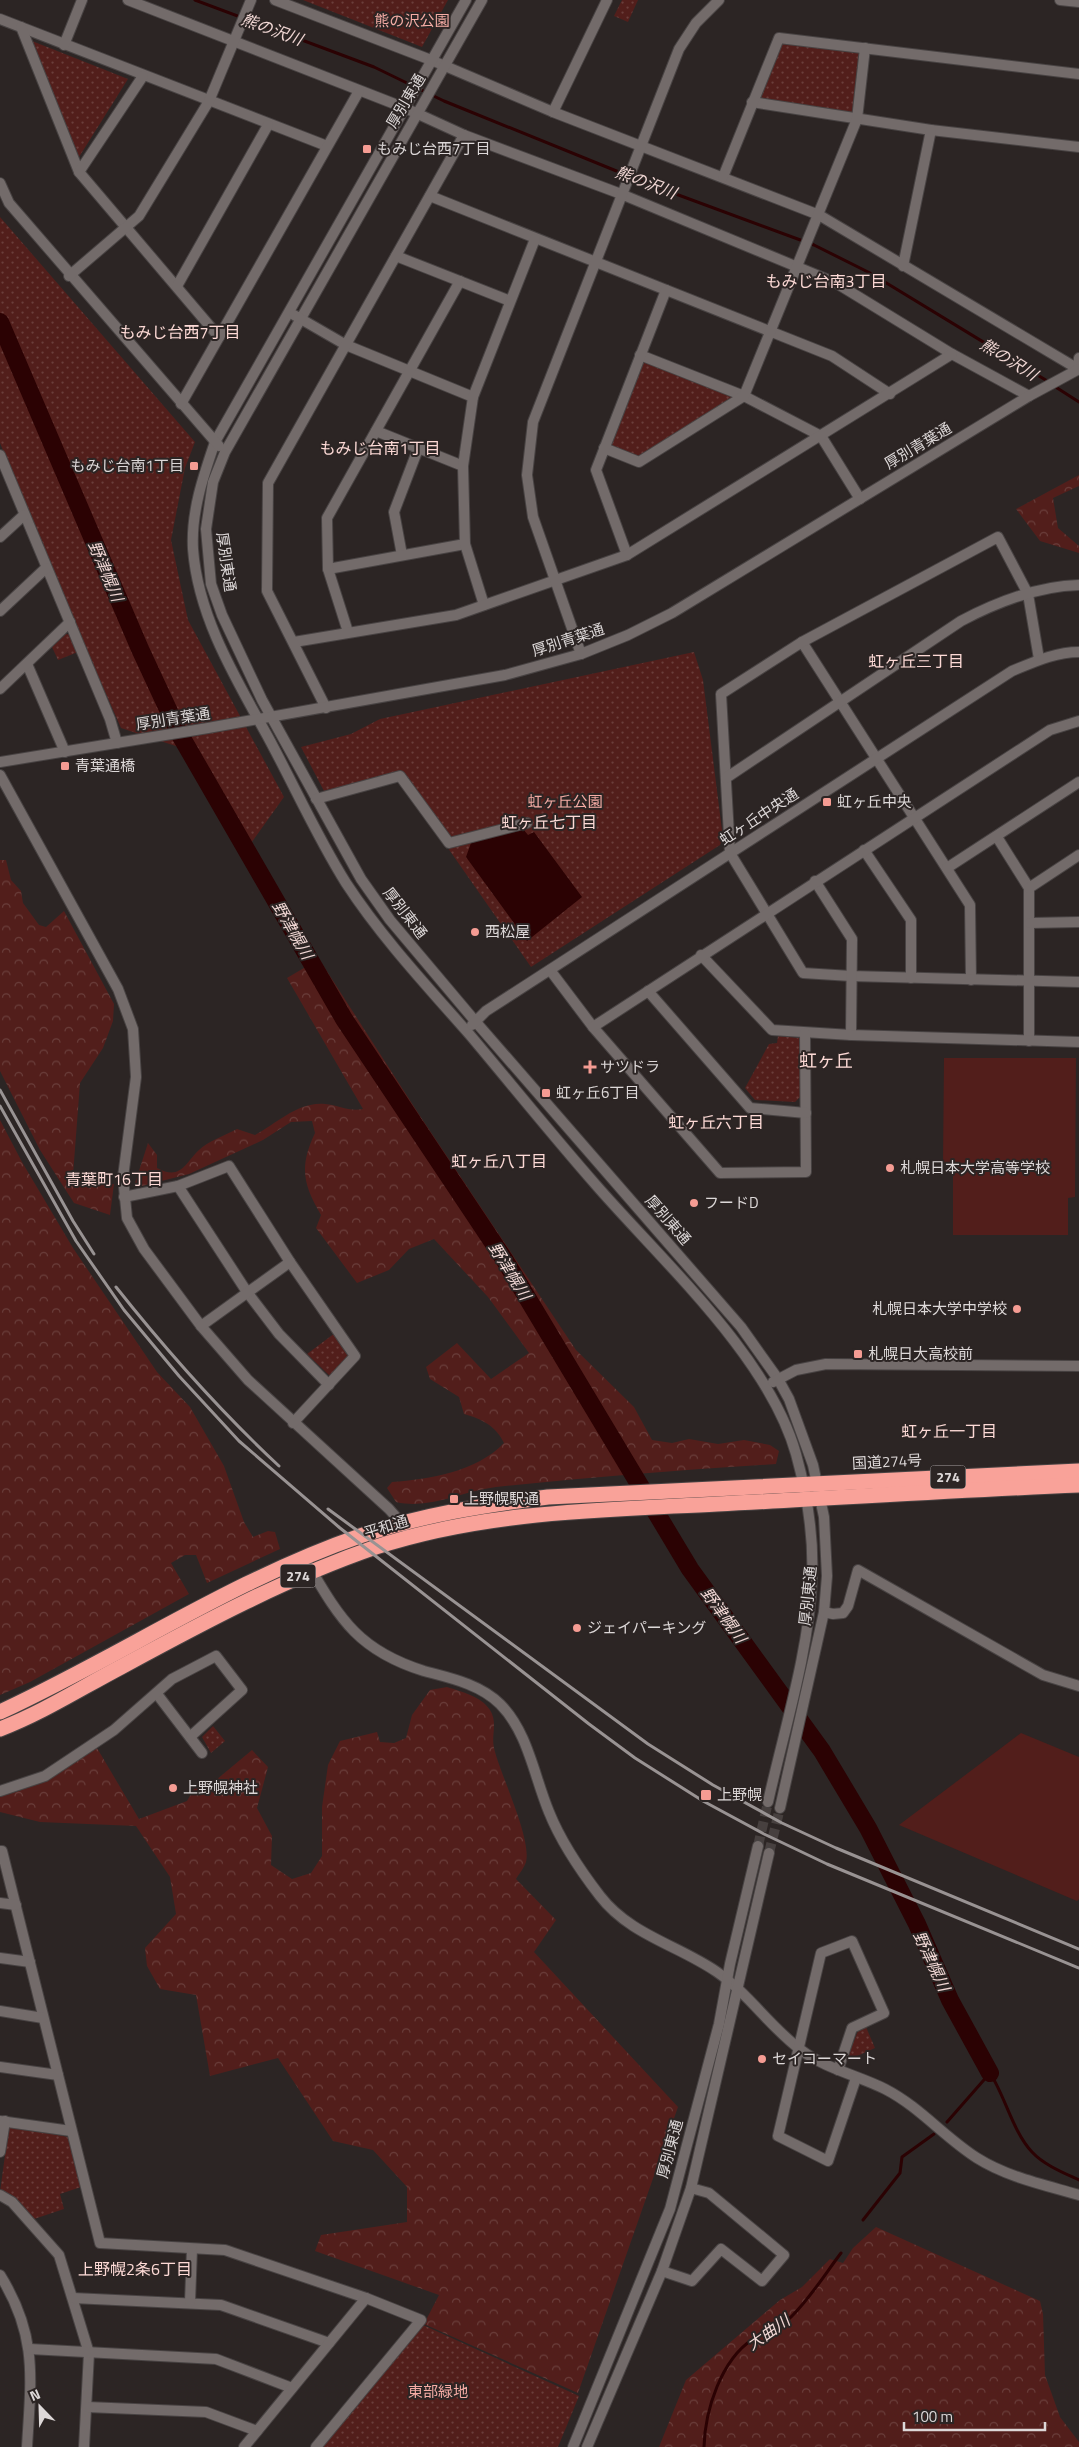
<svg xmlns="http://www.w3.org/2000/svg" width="1079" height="2447" viewBox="0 0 1079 2447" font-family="'Titillium Web','Noto Sans JP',sans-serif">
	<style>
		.grass { fill: #521e1b }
		.forest { fill: url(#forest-crowns) }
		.park { fill: url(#park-dots) }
		.water { fill: #2b0203 }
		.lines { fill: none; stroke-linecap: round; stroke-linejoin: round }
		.stream { stroke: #2b0203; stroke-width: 3 }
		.river { stroke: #2b0203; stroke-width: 18 }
		.minor-tunnel { stroke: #47403f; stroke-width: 10; stroke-dasharray: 10 5; stroke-linecap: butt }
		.minor-casing { stroke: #484343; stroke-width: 12 }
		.highway-casing { stroke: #484343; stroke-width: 17 }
		.minor { stroke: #736b6a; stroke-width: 10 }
		.highway { stroke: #f9a299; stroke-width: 15 }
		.rail { stroke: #999393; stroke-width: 3 }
		.poi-dot { fill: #f59c93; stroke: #2c2524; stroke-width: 2 }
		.labels { text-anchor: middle; stroke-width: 4; stroke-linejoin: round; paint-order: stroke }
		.shield { fill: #2c2524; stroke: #a8a2a2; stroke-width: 1 }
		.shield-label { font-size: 14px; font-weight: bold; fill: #ddd8d8 }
		.park-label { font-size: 15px; fill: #f5aca5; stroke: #2c2524 }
		.street-label { font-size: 15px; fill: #ddd8d8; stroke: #2c2524 }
		.poi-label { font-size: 15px; fill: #ddd8d8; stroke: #2c2524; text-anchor: start }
		.water-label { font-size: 16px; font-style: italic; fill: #f2d8d5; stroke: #2c2524 }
		.neighbourhood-label { font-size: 16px; fill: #fcd9d5; stroke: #2c2524 }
		.quarter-label { font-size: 18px; fill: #fcd9d5; stroke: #2c2524 }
	</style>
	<defs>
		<pattern id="forest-crowns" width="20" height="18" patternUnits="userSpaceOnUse" patternTransform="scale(1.25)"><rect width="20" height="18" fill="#521e1b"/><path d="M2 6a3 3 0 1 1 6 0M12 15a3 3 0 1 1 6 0" fill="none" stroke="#6a3e3b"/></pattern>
		<pattern id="park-dots" width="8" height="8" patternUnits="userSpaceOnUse" patternTransform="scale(1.25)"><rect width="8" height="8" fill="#521e1b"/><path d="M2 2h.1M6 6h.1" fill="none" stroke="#6a3e3b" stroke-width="1.8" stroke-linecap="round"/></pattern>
	</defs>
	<rect width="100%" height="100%" fill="#2c2524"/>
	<!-- grass -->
	<g class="grass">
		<path d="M944,1058H1076L1075,1197L1068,1198V1235H953V1164L943,1163Z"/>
		<path d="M1021,1733L1079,1757V1899L1077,1901L899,1825Z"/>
	</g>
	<!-- forest -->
	<g class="forest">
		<path d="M1079,475V486L1053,498L1058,528L1079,546V553L1040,541L1016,509Z"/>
		<path d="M0,860H6L11,880L21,891L23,903L39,925L46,927L64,911L114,1004L113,1021L103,1048L80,1083L73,1175L86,1183L114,1184L110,1215L74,1203L40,1150L0,1071Z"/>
		<path d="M319,959L420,1116L576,1350L634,1407L652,1440L672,1443L689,1439L718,1444L744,1440L770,1445L779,1451L776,1464C683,1470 589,1477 496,1487C462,1491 430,1510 396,1502L387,1488L392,1482C430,1479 476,1472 504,1443C496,1426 482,1419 464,1414L459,1397L430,1379L426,1367L457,1343L491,1379L529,1353L488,1297L434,1239L409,1249L389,1270L357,1283L316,1228L321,1215C303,1184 299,1167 315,1133L312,1121L291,1122L263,1140L189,1174L142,1186L135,1183L148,1143L157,1155V1168C181,1181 185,1163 199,1150C208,1141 226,1135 237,1129L255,1135C277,1123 299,1101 325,1104C339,1105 349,1112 363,1109L287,978Z"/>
		<path d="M0,1120L22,1162L73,1248L157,1372L190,1407L224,1466L244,1522L253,1537L268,1531L275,1532L280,1549L207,1583L196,1555H185L171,1563L189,1594L30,1682L0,1695Z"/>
		<path d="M447,1687C462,1692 481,1696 490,1710C498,1723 491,1735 494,1748C500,1774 532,1839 526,1862C524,1868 519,1874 516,1879L556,1920L534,1952L678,2107L578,2393L424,2324L439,2295L315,2251L321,2235L407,2222V2187L373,2150L333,2141L278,2058L210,2076L196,1995L160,1989L147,1966L145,1948L176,1914L170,1877L136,1826L40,1822L0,1812V1797L42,1783L97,1748L139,1819L187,1801L194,1789L210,1785L252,1750L268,1767L257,1808L272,1836L271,1865L292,1879L311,1873L322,1856V1807L328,1765L340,1741L377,1732L380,1742L394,1743L406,1738L412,1715L430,1690Z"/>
		<path d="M876,2227L1040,2301L1043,2314L1045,2375L1060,2417L1079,2442V2447H659L686,2380L780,2300L802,2287L830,2259L843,2263L853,2248Z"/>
	</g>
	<!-- park -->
	<g class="park">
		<path d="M303,0H448L422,47Z"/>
		<path d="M622,0H638L628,22L614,16Z"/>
		<path d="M779,38L865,48L857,119L752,102Z"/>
		<path d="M32,41L128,79L79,157Z"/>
		<path d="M0,217L195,442L185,468L171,540L188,620L284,797L249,846L200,754L121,728L62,594L0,443Z"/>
		<path d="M640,355L744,396L639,462L604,448Z"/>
		<path d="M66,634L71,635L78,652L58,660L52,647Z"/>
		<path d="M694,652L703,680L723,838L720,845L531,967L436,831L441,827L403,771L324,791L301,747L351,734L380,719Z"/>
		<path d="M778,1036L800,1038V1097L795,1102L755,1100L745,1088L769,1044L777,1043Z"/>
		<path d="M335,1333L350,1356L331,1377L307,1354Z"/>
		<path d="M213,1726L225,1741L211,1753L202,1737Z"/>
		<path d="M866,2027L875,2048L846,2061L858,2031Z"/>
		<path d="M9,2126L68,2137L81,2187L60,2194L64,2209L34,2219L16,2200L0,2192Z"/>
		<path d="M423,2325L579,2396L558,2447H321Z"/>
	</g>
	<!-- water -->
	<path class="water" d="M523,829L528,835L534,832L582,897L527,941L466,857L471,843Z"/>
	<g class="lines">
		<!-- stream -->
		<g class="stream">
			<path d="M195,0L374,67L444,101L646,183L814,245L870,273L1049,382"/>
			<path d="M1054,386L1079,402"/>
			<path d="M947,2122L990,2073C1005,2096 1013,2132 1032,2152C1044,2165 1064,2173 1079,2180"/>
			<path d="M863,2220L900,2173L902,2157L934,2134"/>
			<path d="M704,2447C705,2410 721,2360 753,2339C766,2331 781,2328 792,2316C811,2297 825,2274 841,2253"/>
		</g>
		<!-- river -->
		<path class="river" d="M0,322L140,649L179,733L344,1019L504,1259L690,1569L822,1751L868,1828L917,1924L950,2000L990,2073"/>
		<!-- minor-tunnel -->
		<g class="minor-tunnel">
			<path d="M758,1846L768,1802"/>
			<path d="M769,1853L780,1808"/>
		</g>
		<defs>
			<g id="minor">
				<path d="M128,0L405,108L464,135L621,194L836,283L952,354L1029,396"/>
				<path d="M275,0L431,60L553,112L819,215L1078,369L1079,358"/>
				<path d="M466,0L215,442C203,477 191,512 193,549C198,617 236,679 268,737C294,785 317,837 346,883C382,938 427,986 470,1035C512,1085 553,1136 596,1185C662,1261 769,1357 796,1454C807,1494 814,1537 812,1579C809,1652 784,1730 768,1802"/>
				<path d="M482,0L225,452L213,482L206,529L211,584L222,615L262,700L361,879L390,920L475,1021L741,1327L778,1379L789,1399L813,1465L824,1517L827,1576L824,1612L780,1808"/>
				<path d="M1060,0L1079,2"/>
				<path d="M0,19L327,146"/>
				<path d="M21,27L79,172L219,337"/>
				<path d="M64,45L82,0"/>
				<path d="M752,102L931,130L1079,147"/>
				<path d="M553,112L607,0"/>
				<path d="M79,172L143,76"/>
				<path d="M723,177L779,38L1079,74"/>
				<path d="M0,183L9,203L219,446"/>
				<path d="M430,196L832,356L890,394"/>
				<path d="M396,256L510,301"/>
				<path d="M903,266L931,130"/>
				<path d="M69,276L139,216L209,101L251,0"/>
				<path d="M177,286L268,125"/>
				<path d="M294,315L346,345L473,397"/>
				<path d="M640,355L744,396L821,436L860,499"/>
				<path d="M181,404L359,91"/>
				<path d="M376,431L463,466"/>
				<path d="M604,448L639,462L744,396L857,119L865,48"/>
				<path d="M0,455L110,719L117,743"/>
				<path d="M0,537L24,515"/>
				<path d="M402,555L394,512L418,449"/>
				<path d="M627,555L596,470L666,290"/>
				<path d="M328,569L465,544"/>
				<path d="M484,605L465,544L463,466L473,397L535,239"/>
				<path d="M0,611L46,568"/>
				<path d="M348,632L328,569L327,518L460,281"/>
				<path d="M294,642L456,615L627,555L952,354"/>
				<path d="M802,642L970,905L971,980"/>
				<path d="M581,654L533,517L527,475L533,422L679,49L696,23L719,0"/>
				<path d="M1039,659L1028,594L998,537L802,642L721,694L730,853L803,973L851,976L1079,982"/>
				<path d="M27,664L65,752"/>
				<path d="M0,689L70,622"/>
				<path d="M326,708L267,591L268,483L464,135"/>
				<path d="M0,762L208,728L505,675L581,654L628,635L672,613L1029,396L1079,369"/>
				<path d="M0,775L118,989L133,1029L136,1077L123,1177L127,1218L144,1249L201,1326L248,1380L389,1509L405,1527"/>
				<path d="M726,778L961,621C997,602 1038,586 1079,585"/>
				<path d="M316,799L400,776L449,843L527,823"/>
				<path d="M997,837L1029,888V1041"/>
				<path d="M864,850L911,920V978"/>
				<path d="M947,868L1079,782"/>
				<path d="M815,881L852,939L851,1035"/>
				<path d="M1029,888L1079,855"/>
				<path d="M1030,923L1079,922"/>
				<path d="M701,955L772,1030L851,1035L1079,1042"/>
				<path d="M550,970L593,1027L720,1173L806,1172L805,1033"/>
				<path d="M648,991L750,1108L806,1113"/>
				<path d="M472,1025L486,1011L1012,671C1034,662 1055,652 1079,652"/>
				<path d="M593,1027L1050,730L1079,721"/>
				<path d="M178,1186L247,1292L279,1334L329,1385"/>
				<path d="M124,1197L178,1186L229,1166L290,1262L355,1356L293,1423"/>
				<path d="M201,1326L290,1262"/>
				<path d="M773,1382L796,1370L826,1364L1079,1366"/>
				<path d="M309,1566C341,1621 360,1651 424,1671C450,1678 480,1684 500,1704C528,1732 534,1776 549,1812C561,1842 580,1870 600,1896C630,1935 678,1945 717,1972C749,1994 770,2027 801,2050C826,2069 857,2075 885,2089C920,2107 944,2137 977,2158C1007,2177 1045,2185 1079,2195"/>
				<path d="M824,1612L833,1614L843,1613L848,1606L858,1570L1043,1675L1079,1686"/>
				<path d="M157,1694L202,1753"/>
				<path d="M0,1791L45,1776L114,1730L172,1679L216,1656L242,1690L191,1736"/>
				<path d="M0,1851H2L100,2243L225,2250L366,2298L421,2320L316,2447"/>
				<path d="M0,1903L16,1905"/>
				<path d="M0,1958L30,1962"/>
				<path d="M0,2011L43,2018"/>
				<path d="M0,2067L58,2075"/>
				<path d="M838,2070L852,2028L884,2013L852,1941L821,1953L778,2136L828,2161L856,2078"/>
				<path d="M0,2121L71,2131"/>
				<path d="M0,2152L5,2121"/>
				<path d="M0,2195L12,2202L59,2255L89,2353L84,2447"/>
				<path d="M662,2271L692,2281L721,2249L762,2281L784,2255L709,2193L691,2188"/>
				<path d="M0,2275C38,2336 31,2378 27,2447"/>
				<path d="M73,2298L221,2305L329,2343"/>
				<path d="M190,2302L192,2249"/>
				<path d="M30,2349L216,2359L292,2388"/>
				<path d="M87,2407L206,2412L257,2431"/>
				<path d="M244,2447L366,2298"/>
				<path d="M573,2447L670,2209L719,2024L730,1964L758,1846"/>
				<path d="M587,2447L662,2271L691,2188L769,1853"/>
			</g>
			<g id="highway">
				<path d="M0,1712C121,1656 233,1580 360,1536C421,1515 484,1505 548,1497L1079,1471"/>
				<path d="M0,1729C42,1713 81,1688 121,1667C204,1622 286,1578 376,1547C486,1511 603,1510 717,1504C838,1498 958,1490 1079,1485"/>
			</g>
		</defs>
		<!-- minor casing -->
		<use href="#minor" class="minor-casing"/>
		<!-- highway casing -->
		<use href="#highway" class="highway-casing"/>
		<!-- minor -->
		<use href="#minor" class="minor"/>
		<!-- highway -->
		<use href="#highway" class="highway"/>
		<!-- rail -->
		<g class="rail">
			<path d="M0,1090L73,1221L94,1254"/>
			<path d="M0,1106L76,1241L124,1310L179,1376L239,1441L340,1528L589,1724L635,1758L703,1801L764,1834L827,1864L1079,1968"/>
			<path d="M116,1287C166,1350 220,1411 279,1466"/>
			<path d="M328,1509L648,1744L713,1785L782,1823L836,1848L1079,1949"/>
		</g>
	</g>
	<!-- markers -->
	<g class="poi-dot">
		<rect x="362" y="144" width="10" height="10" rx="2.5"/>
		<rect x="189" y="461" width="10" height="10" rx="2.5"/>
		<rect x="60" y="761" width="10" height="10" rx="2.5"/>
		<rect x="822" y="797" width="10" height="10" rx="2.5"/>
		<circle cx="475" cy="932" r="5"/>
		<path d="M587.5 1059.5h5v5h5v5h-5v5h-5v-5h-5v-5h5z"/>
		<rect x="541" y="1088" width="10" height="10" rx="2.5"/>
		<circle cx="890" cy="1168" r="5"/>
		<circle cx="694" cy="1203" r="5"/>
		<circle cx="1017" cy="1309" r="5"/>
		<rect x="853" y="1349" width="10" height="10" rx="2.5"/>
		<rect x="449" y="1494" width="10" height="10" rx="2.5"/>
		<circle cx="577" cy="1628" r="5"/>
		<circle cx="173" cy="1788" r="5"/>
		<rect x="700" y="1789" width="12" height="12" rx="2.5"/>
		<circle cx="762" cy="2059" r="5"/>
	</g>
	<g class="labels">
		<!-- shield labels -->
		<g class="shield">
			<rect x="930.5" y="1465.5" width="35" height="23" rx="4"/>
			<rect x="280.5" y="1564.5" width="35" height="23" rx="4"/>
		</g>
		<g class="shield-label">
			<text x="948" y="1482">274</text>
			<text x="298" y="1581">274</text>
		</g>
		<!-- park labels -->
		<g class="park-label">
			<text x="412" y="26">熊の沢公園</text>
			<text x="565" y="807">虹ヶ丘公園</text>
			<text x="438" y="2397">東部緑地</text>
		</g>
		<!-- street labels -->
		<g class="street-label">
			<text transform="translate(406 101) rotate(-59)" y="5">厚別東通</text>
			<text transform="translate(918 446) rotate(-31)" y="5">厚別青葉通</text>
			<text transform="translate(226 562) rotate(82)" y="5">厚別東通</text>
			<text transform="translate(568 640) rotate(-18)" y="5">厚別青葉通</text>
			<text transform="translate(173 719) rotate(-9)" y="5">厚別青葉通</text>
			<text transform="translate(759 817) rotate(-33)" y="5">虹ヶ丘中央通</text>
			<text transform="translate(405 913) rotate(52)" y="5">厚別東通</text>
			<text transform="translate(668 1220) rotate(49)" y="5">厚別東通</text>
			<text transform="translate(887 1462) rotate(-3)" y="5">国道274号</text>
			<text transform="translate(386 1527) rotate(-17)" y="5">平和通</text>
			<text transform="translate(808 1596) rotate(-84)" y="5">厚別東通</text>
			<text transform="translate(670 2149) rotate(-75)" y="5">厚別東通</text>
		</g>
		<!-- poi labels -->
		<g class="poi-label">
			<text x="377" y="154">もみじ台西7丁目</text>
			<text x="184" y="471" text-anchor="end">もみじ台南1丁目</text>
			<text x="75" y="771">青葉通橋</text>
			<text x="837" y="807">虹ヶ丘中央</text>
			<text x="485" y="937">西松屋</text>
			<text x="600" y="1072">サツドラ</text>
			<text x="556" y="1098">虹ヶ丘6丁目</text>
			<text x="900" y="1173">札幌日本大学高等学校</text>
			<text x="704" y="1208">フードD</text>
			<text x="1007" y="1314" text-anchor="end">札幌日本大学中学校</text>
			<text x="868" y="1359">札幌日大高校前</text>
			<text x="464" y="1504">上野幌駅通</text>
			<text x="587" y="1633">ジェイパーキング</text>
			<text x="183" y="1793">上野幌神社</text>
			<text x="717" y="1800">上野幌</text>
			<text x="772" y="2064">セイコーマート</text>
		</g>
		<!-- water labels -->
		<g class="water-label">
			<text transform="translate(272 29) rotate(20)" y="6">熊の沢川</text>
			<text transform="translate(646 182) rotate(21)" y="6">熊の沢川</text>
			<text transform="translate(1009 359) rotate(32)" y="6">熊の沢川</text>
			<text transform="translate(106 571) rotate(67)" y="6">野津幌川</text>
			<text transform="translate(293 930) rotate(60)" y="6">野津幌川</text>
			<text transform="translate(510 1271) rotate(58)" y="6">野津幌川</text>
			<text transform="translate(724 1615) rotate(54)" y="6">野津幌川</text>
			<text transform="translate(932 1961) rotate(65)" y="6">野津幌川</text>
			<text transform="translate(768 2332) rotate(-35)" y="6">大曲川</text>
		</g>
		<!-- neighbourhood labels -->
		<g class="neighbourhood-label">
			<text x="826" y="287">もみじ台南3丁目</text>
			<text x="180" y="338">もみじ台西7丁目</text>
			<text x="380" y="454">もみじ台南1丁目</text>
			<text x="916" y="667">虹ヶ丘三丁目</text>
			<text x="549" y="828">虹ヶ丘七丁目</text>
			<text x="716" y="1128">虹ヶ丘六丁目</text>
			<text x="499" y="1167">虹ヶ丘八丁目</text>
			<text x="114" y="1185">青葉町16丁目</text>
			<text x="949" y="1437">虹ヶ丘一丁目</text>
			<text x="135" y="2275">上野幌2条6丁目</text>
		</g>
		<!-- quarter labels -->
		<g class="quarter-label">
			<text x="826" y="1067">虹ヶ丘</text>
		</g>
	</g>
	<!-- north arrow -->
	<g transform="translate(40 2407) rotate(337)" stroke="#2c2524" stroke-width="4" paint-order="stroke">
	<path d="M0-4L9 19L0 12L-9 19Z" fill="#ddd8d8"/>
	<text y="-8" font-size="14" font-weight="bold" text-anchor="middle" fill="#ddd8d8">N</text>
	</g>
	<!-- scale -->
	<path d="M904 2422v8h141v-8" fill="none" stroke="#ddd8d8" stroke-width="2.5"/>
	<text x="912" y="2422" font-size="15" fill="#ddd8d8" stroke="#2c2524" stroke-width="4" paint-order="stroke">100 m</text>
</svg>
